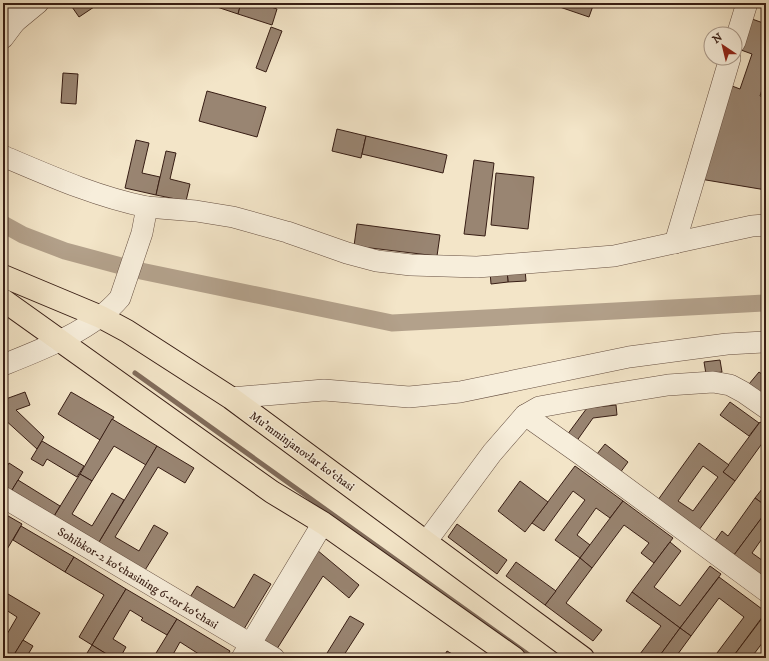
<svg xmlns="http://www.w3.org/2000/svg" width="769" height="661" viewBox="0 0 769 661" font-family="'IM FELL DW Pica',serif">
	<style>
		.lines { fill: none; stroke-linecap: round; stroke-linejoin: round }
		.stream { stroke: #816c5b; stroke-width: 5 }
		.canal { stroke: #b3a18b; stroke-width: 17 }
		.building { fill: #998572; stroke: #371d14; fill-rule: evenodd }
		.minor-casing { stroke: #664f41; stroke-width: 22 }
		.major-casing { stroke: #371d14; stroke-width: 24 }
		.minor { stroke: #f7eedb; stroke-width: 21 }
		.major { stroke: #f3e5c8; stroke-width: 22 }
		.labels { text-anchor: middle; stroke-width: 3; stroke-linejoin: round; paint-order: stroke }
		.street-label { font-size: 12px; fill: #371d14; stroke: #f7eedb }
	</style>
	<rect width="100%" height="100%" fill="#f3e5c8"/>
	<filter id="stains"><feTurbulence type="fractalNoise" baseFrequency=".005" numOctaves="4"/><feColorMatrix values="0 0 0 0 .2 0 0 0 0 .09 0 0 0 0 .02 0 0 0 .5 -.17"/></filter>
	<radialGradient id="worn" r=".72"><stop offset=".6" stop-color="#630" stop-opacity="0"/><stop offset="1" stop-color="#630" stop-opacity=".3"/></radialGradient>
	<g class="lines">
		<!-- stream -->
		<path class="stream" d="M135,373L533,658"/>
		<!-- canal -->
		<path class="canal" d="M3,224L23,235L65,251L136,270L392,323L766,303"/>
	</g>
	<!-- building -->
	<g class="building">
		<path d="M71,3H100L79,17L70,4Z"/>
		<path d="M205,3H241L238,14Z"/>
		<path d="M241,3H259L277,9L272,25L238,14Z"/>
		<path d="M548,3H594L589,17Z"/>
		<path d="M752,19L766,24V77L760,96L766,98V190L700,179L732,86L740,89L752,54L741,50Z"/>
		<path d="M271,27L282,31L266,72L256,68Z"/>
		<path d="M63,73L78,74L76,104L61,103Z"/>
		<path d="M207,91L266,107L257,137L199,121Z"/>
		<path d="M337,129L366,136L361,158L332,151Z"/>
		<path d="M366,136L447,155L443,173L362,154Z"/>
		<path d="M136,140L149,143L142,173L160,177L156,195L125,188Z"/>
		<path d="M166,151L176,153L170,179L190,184L186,201L156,195Z"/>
		<path d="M474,160L494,163L485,236L464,234Z"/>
		<path d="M496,173L534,177L528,229L491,225Z"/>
		<path d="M357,224L440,235L437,256L354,246Z"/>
		<path d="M525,269L526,281L508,282L507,270Z"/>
		<path d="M507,270L508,282L491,284L490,272Z"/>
		<path d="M720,360L722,372L706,374L704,362Z"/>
		<path d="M759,372L766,377V398L749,384Z"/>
		<path d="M25,392L30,405L16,410L44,437L37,449L3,418V400Z"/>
		<path d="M71,392L114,417L100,440L58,414Z"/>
		<path d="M730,402L759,423L749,436L720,415Z"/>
		<path d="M616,405L617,415L593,418L576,442L567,435L587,408Z"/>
		<path d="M112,419L157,446L146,465L114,446L92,481L80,474Z"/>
		<path d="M760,422L766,426V438L735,481L723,472Z"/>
		<path d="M42,441L84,466L77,477L47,459L43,466L31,459Z"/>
		<path d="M699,443L729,465L723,472L735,481L696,534L655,504ZM703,466L718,477L693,511L678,501Z"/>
		<path d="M605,444L628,462L617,477L593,459Z"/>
		<path d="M157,446L194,468L185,483L158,467L115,537L139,551L154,525L168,533L142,575L96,547Z"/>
		<path d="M9,463L23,472L9,495L3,491V469L5,470Z"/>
		<path d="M575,466L623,501L610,518L596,508L577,535L590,545L580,558L555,540L585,500L573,491L544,531L532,523Z"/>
		<path d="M80,474L92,481L72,514L92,526L112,493L124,500L96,547L51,521Z"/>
		<path d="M18,480L60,506L51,521L9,495Z"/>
		<path d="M520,481L548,502L525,532L498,511Z"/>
		<path d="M766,484V506L755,498Z"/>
		<path d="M755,498L766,506V512L731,559L712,545L722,531L728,536Z"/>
		<path d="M623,501L673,538L654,563L641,553L649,543L624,525L592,568L580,558Z"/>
		<path d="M766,512V533L752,553L766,563V584L731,559Z"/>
		<path d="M3,513L22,524L3,556Z"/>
		<path d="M457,524L507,560L497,574L448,537Z"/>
		<path d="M21,526L74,557L65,572L13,540Z"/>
		<path d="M670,542L681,551L654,587L680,606L710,566L721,574L680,628L632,592Z"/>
		<path d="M317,550L359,585L349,598L323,576L275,652L260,643Z"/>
		<path d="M74,557L126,589L92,645L79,637L104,595L65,572Z"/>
		<path d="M580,558L592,568L566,603L602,630L593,641L545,605Z"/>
		<path d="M516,562L556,591L545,605L506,576Z"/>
		<path d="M254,574L271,584L241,634L187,602L197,586L234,608Z"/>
		<path d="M719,577L766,612L732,658H724L717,653L744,617L719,598L691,636L680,628Z"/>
		<path d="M126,589L177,619L167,635L141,620L143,618L130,610L113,639L126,647L120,658H113L92,645Z"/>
		<path d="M3,591L40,613L12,658H3V641L17,617L3,608Z"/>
		<path d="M632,592L680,628L658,658H637L661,626L626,601Z"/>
		<path d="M766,613V638L751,658H732Z"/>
		<path d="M350,616L364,624L342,658H324Z"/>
		<path d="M177,619L230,651L226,658H205L180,642L171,658H153Z"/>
		<path d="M680,628L691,636L675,658H658Z"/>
		<path d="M23,640L33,646L26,658H12Z"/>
		<path d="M92,645L113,658H84Z"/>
		<path d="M447,651L459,658H443Z"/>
	</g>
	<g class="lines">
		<defs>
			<g id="minor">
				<path d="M3,9L15,22L3,38"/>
				<path d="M15,22L38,3"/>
				<path d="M735,42L747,3"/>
				<path d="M3,156C50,176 97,197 147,207L142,233L120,298C93,330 41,350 3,365"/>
				<path d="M147,207L196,211L233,217L287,232L347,253L377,261L411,265L477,267L614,256L752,226L766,225"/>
				<path d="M675,243L730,58"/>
				<path d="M231,398L324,390L409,397L460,392L629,357L727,344L766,342"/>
				<path d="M525,415L583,456L766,591"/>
				<path d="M3,497L274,658"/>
				<path d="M426,542L492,453L525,415L539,407L594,397L668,385L713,382L730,385L743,392L766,408"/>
				<path d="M242,658L323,523"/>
			</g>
			<g id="major">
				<path d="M3,276L101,317L127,331L231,398L583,658"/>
				<path d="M3,300L272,492L323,523L514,658"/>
			</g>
		</defs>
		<!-- minor casing -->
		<use href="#minor" class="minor-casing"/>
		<!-- major casing -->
		<use href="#major" class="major-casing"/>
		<!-- minor -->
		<use href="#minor" class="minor"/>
		<!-- major -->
		<use href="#major" class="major"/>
	</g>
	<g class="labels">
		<!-- street labels -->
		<g class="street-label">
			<text transform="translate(302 451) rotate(36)" y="4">Mu’mminjanovlar ko‘chasi</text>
			<text transform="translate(138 578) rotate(31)" y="4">Sohibkor-2 ko‘chasining 6-tor ko‘chasi</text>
		</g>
	</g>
	<!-- margin -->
	<rect width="769" height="661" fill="none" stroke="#f3e5c8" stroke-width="16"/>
	<rect x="4" y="4" width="761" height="653" fill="none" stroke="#371d14" stroke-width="2"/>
	<rect x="8" y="8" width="753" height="645" fill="none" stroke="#371d14"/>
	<!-- north arrow -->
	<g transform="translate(723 46) rotate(325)"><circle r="19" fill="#f7eedb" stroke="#aa9a8b"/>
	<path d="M0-3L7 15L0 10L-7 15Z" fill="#8f2418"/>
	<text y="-6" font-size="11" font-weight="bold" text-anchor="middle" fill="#371d14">N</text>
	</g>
	<rect width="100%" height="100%" filter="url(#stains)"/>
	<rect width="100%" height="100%" fill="url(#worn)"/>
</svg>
